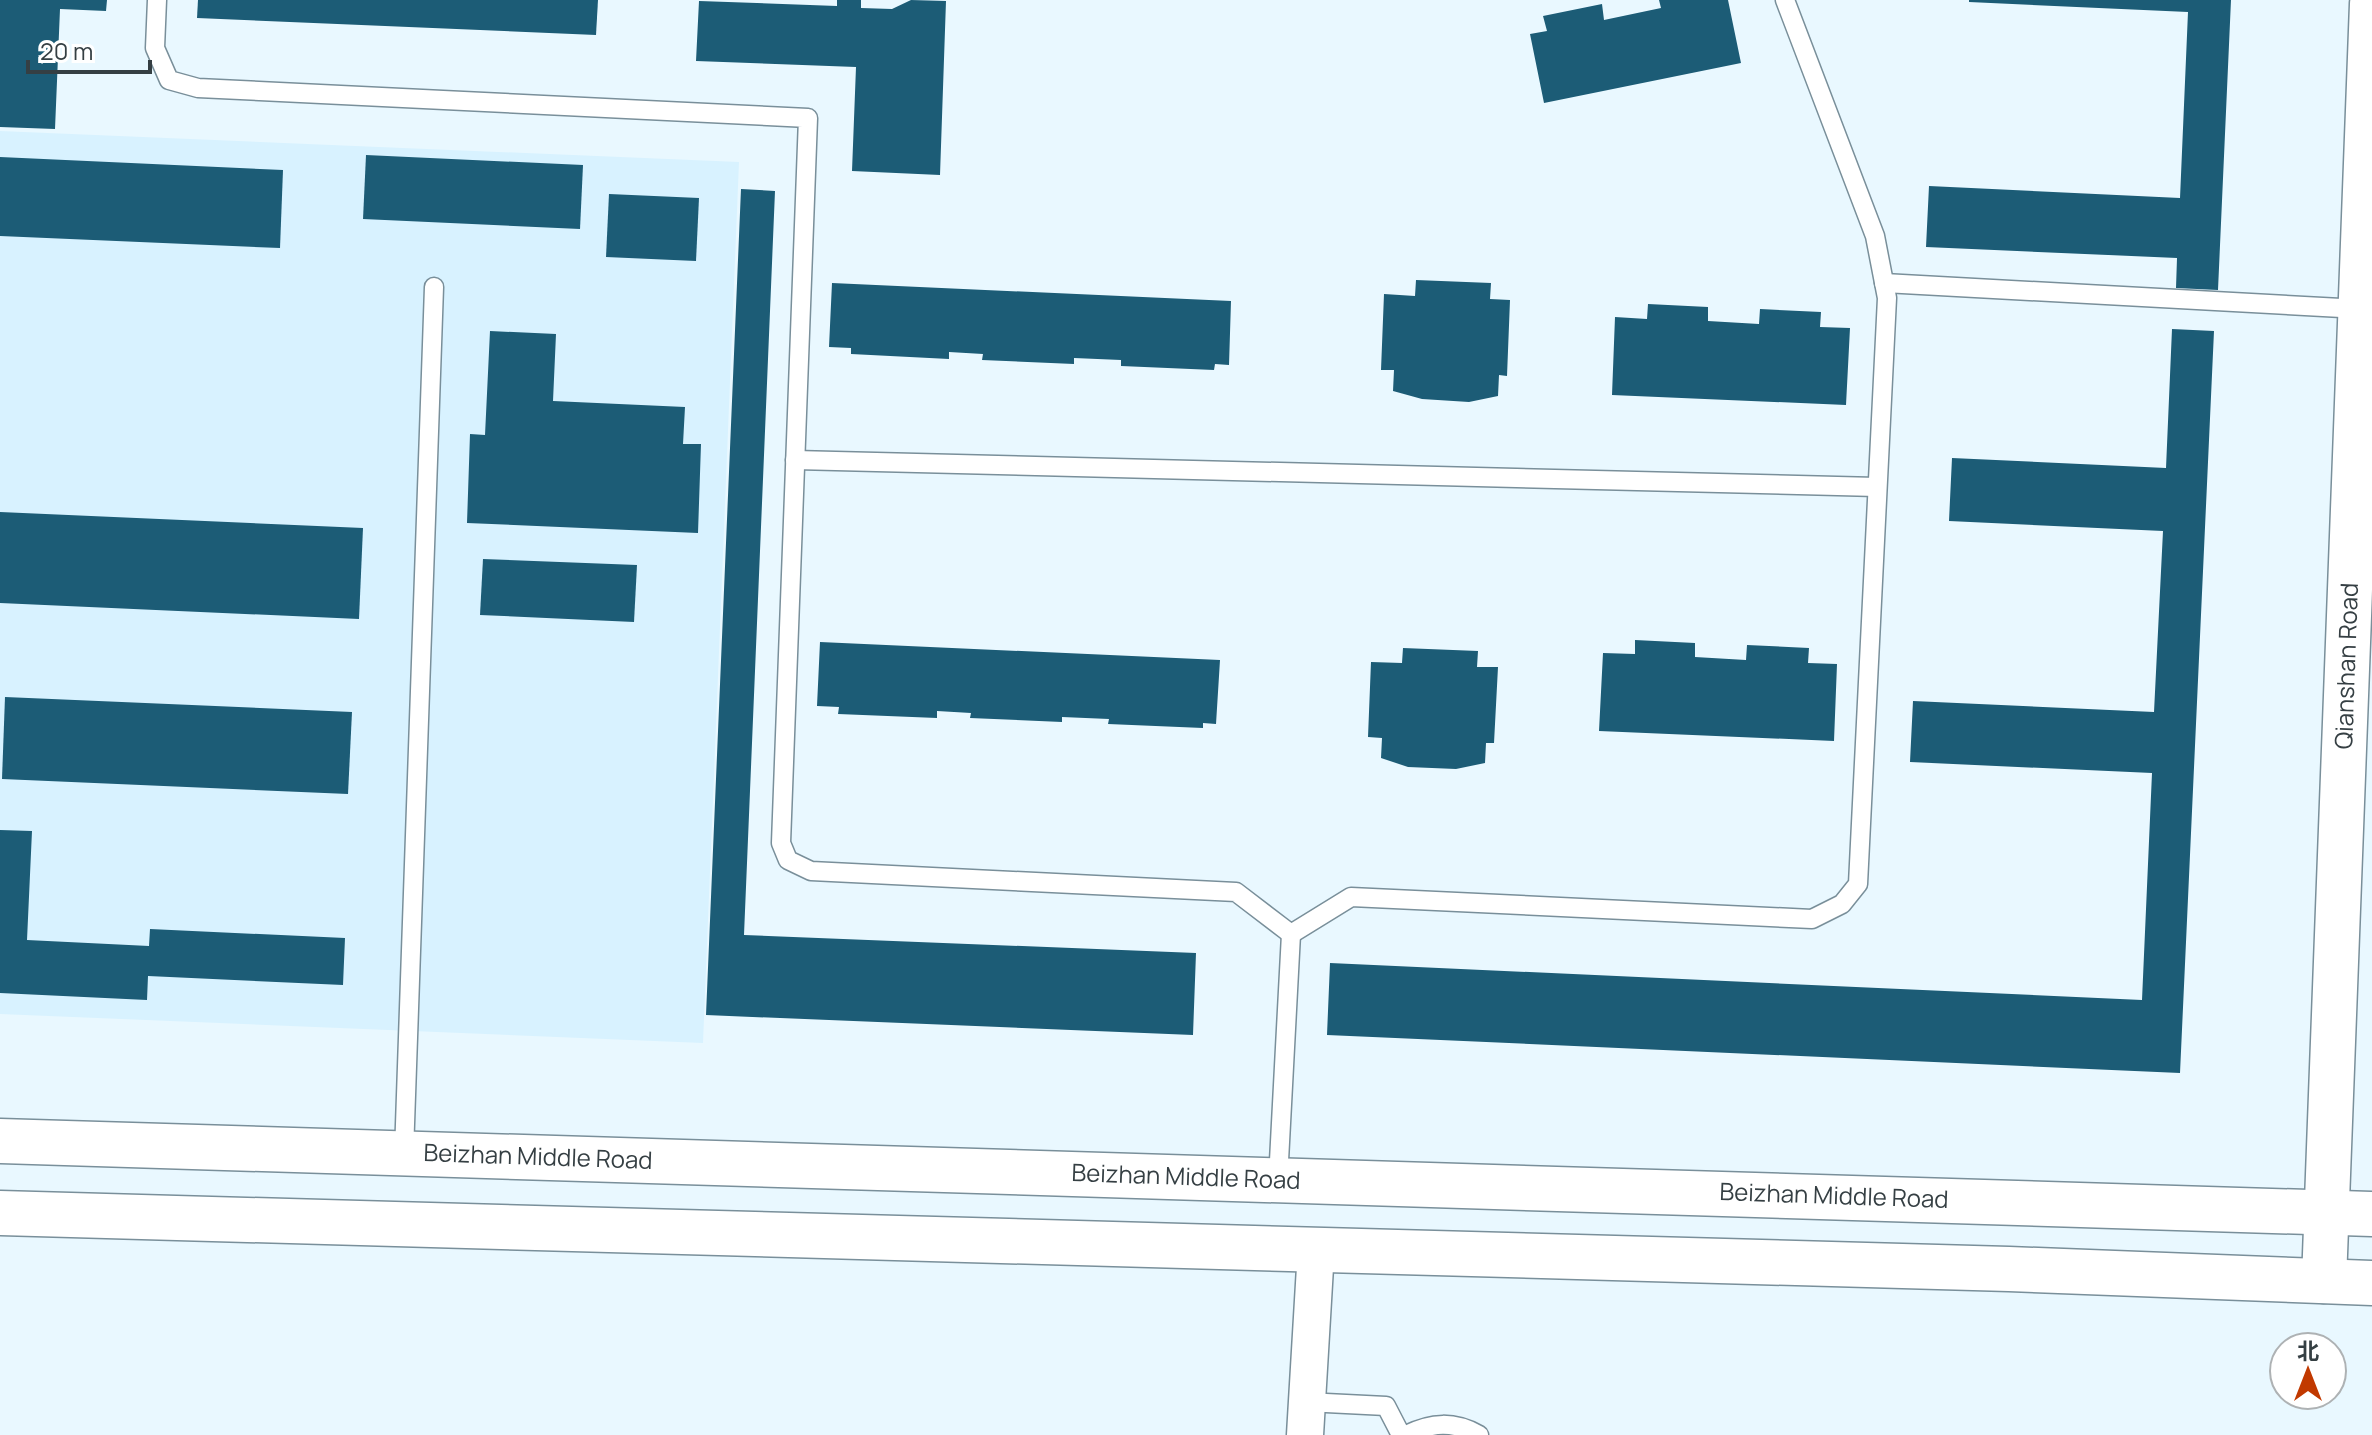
<svg xmlns="http://www.w3.org/2000/svg" width="2372" height="1435" font-family="Manrope,'Noto Sans SC',sans-serif">
	<rect width="100%" height="100%" fill="#e9f8ff"/>
	<path fill="#d8f2ff" d="M 0,131 L 739,162 L 703,1043 L 0,1014 Z"/>
	<g fill="#1c5c76">
		<path d="M 0,0 L 107,0 L 106,11 L 60,9 L 55,129 L 0,127 Z"/>
		<path d="M 198,0 L 598,0 L 596,35 L 197,18 Z"/>
		<path d="M 837,0 L 861,0 L 861,8 L 892,9 L 911,0 L 946,1 L 940,175 L 852,171 L 856,67 L 696,61 L 699,1 L 837,6 Z"/>
		<path d="M 1659,0 L 1728,0 L 1741,63 L 1544,103 L 1530,34 L 1547,31 L 1543,16 L 1602,4 L 1604,20 L 1661,8 Z"/>
		<path d="M 1969,0 L 2231,0 L 2218,290 L 2176,288 L 2177,258 L 1926,247 L 1929,186 L 2180,198 L 2188,12 L 1969,2 Z"/>
		<path d="M 366,155 L 583,165 L 580,229 L 363,219 Z"/>
		<path d="M 0,157 L 283,170 L 280,248 L 0,236 Z"/>
		<path d="M 741,189 L 775,191 L 744,935 L 1196,953 L 1193,1035 L 706,1015 Z"/>
		<path d="M 609,194 L 699,198 L 696,261 L 606,257 Z"/>
		<path d="M 1416,280 L 1491,283 L 1490,299 L 1510,300 L 1507,376 L 1499,375 L 1498,396 L 1469,402 L 1422,399 L 1393,391 L 1394,370 L 1381,370 L 1384,294 L 1415,296 Z"/>
		<path d="M 832,283 L 1231,301 L 1229,365 L 1215,364 L 1214,370 L 1121,366 L 1121,360 L 1074,358 L 1074,364 L 982,360 L 983,354 L 949,352 L 949,359 L 851,354 L 851,348 L 829,347 Z"/>
		<path d="M 1648,304 L 1708,307 L 1708,321 L 1759,324 L 1760,309 L 1821,312 L 1820,327 L 1850,328 L 1846,405 L 1612,395 L 1615,317 L 1647,319 Z"/>
		<path d="M 2172,329 L 2214,331 L 2180,1073 L 1327,1035 L 1330,963 L 2142,1000 L 2152,773 L 1910,762 L 1913,701 L 2154,712 L 2163,531 L 1949,521 L 1952,458 L 2166,468 Z"/>
		<path d="M 490,331 L 556,334 L 553,401 L 685,407 L 683,444 L 701,444 L 698,533 L 467,523 L 470,434 L 485,435 Z"/>
		<path d="M 0,512 L 363,528 L 359,619 L 0,603 Z"/>
		<path d="M 483,559 L 637,565 L 634,622 L 480,615 Z"/>
		<path d="M 1635,640 L 1695,643 L 1695,657 L 1746,660 L 1747,645 L 1809,648 L 1808,663 L 1837,664 L 1834,741 L 1599,731 L 1603,653 L 1635,654 Z"/>
		<path d="M 820,642 L 1220,660 L 1216,724 L 1203,723 L 1203,728 L 1108,724 L 1109,719 L 1062,717 L 1062,722 L 970,718 L 971,713 L 937,711 L 937,718 L 838,714 L 839,707 L 817,706 Z"/>
		<path d="M 1403,648 L 1478,651 L 1477,667 L 1498,667 L 1494,743 L 1486,743 L 1485,763 L 1456,769 L 1408,767 L 1381,758 L 1382,738 L 1368,737 L 1371,662 L 1402,663 Z"/>
		<path d="M 5,697 L 352,712 L 348,794 L 2,779 Z"/>
		<path d="M 0,830 L 32,831 L 27,940 L 149,946 L 150,929 L 345,938 L 343,985 L 148,976 L 147,1000 L 0,993 Z"/>
	</g>
	<g fill="none" stroke-linecap="round" stroke-linejoin="round">
		<defs>
			<g id="service">
				<path d="M 157,0 L 155,48 L 169,80 L 198,88 L 808,118 L 781,843 L 788,860 L 811,871 L 1236,892 L 1291,934 L 1351,897 L 1812,919 L 1842,904 L 1858,884 L 1887,298 L 1875,236 L 1785,0"/>
				<path d="M 1884,283 L 2360,309"/>
				<path d="M 795,460 L 1877,487"/>
				<path d="M 404,1153 L 434,287"/>
				<path d="M 1278,1180 L 1291,934"/>
				<path d="M 1306,1402 L 1386,1406 L 1401,1435"/>
				<path d="M 1406,1435 C 1432,1422 1454,1421 1479,1435"/>
			</g>
			<path id="minor" d="M 1305,1435 L 1316,1250"/>
			<path id="secondary" d="M 2324,1281 L 2372,4"/>
			<g id="primary">
				<path d="M 0,1141 L 2372,1214"/>
				<path d="M 0,1213 L 2009,1269 L 2372,1283"/>
			</g>
		</defs>
		<use href="#service" stroke="#798f9a" stroke-width="21"/>
		<use href="#minor" stroke="#798f9a" stroke-width="39"/>
		<use href="#secondary" stroke="#798f9a" stroke-width="47"/>
		<use href="#primary" stroke="#798f9a" stroke-width="47"/>
		<use href="#service" stroke="#fff" stroke-width="18"/>
		<use href="#minor" stroke="#fff" stroke-width="36"/>
		<use href="#secondary" stroke="#fff" stroke-width="44"/>
		<use href="#primary" stroke="#fff" stroke-width="44"/>
	</g>
	<g text-anchor="middle" stroke-width="8" stroke-linejoin="round" paint-order="stroke">
		<g font-size="24" fill="#353f43" stroke="#fff">
			<text transform="translate(2347 666) rotate(-88)" y="8">Qianshan Road</text>
			<text transform="translate(538 1157) rotate(2)" y="8">Beizhan Middle Road</text>
			<text transform="translate(1186 1177) rotate(2)" y="8">Beizhan Middle Road</text>
			<text transform="translate(1834 1196) rotate(2)" y="8">Beizhan Middle Road</text>
		</g>
	</g>
	<g transform="translate(2308 1371)"><circle r="38" fill="#ffffff" stroke="#aeb2b4" stroke-width="2"/>
	<path d="M0-6L14 30L0 20L-14 30Z" fill="#c13900"/>
	<text y="-12" font-size="22" font-weight="bold" text-anchor="middle" fill="#353f43">北</text>
	</g>
	<path d="M28 60v12h122v-12" fill="none" stroke="#353f43" stroke-width="4"/>
	<text x="40" y="60" font-size="24" fill="#353f43" stroke="#ffffff" stroke-width="6" paint-order="stroke">20 m</text>
</svg>
